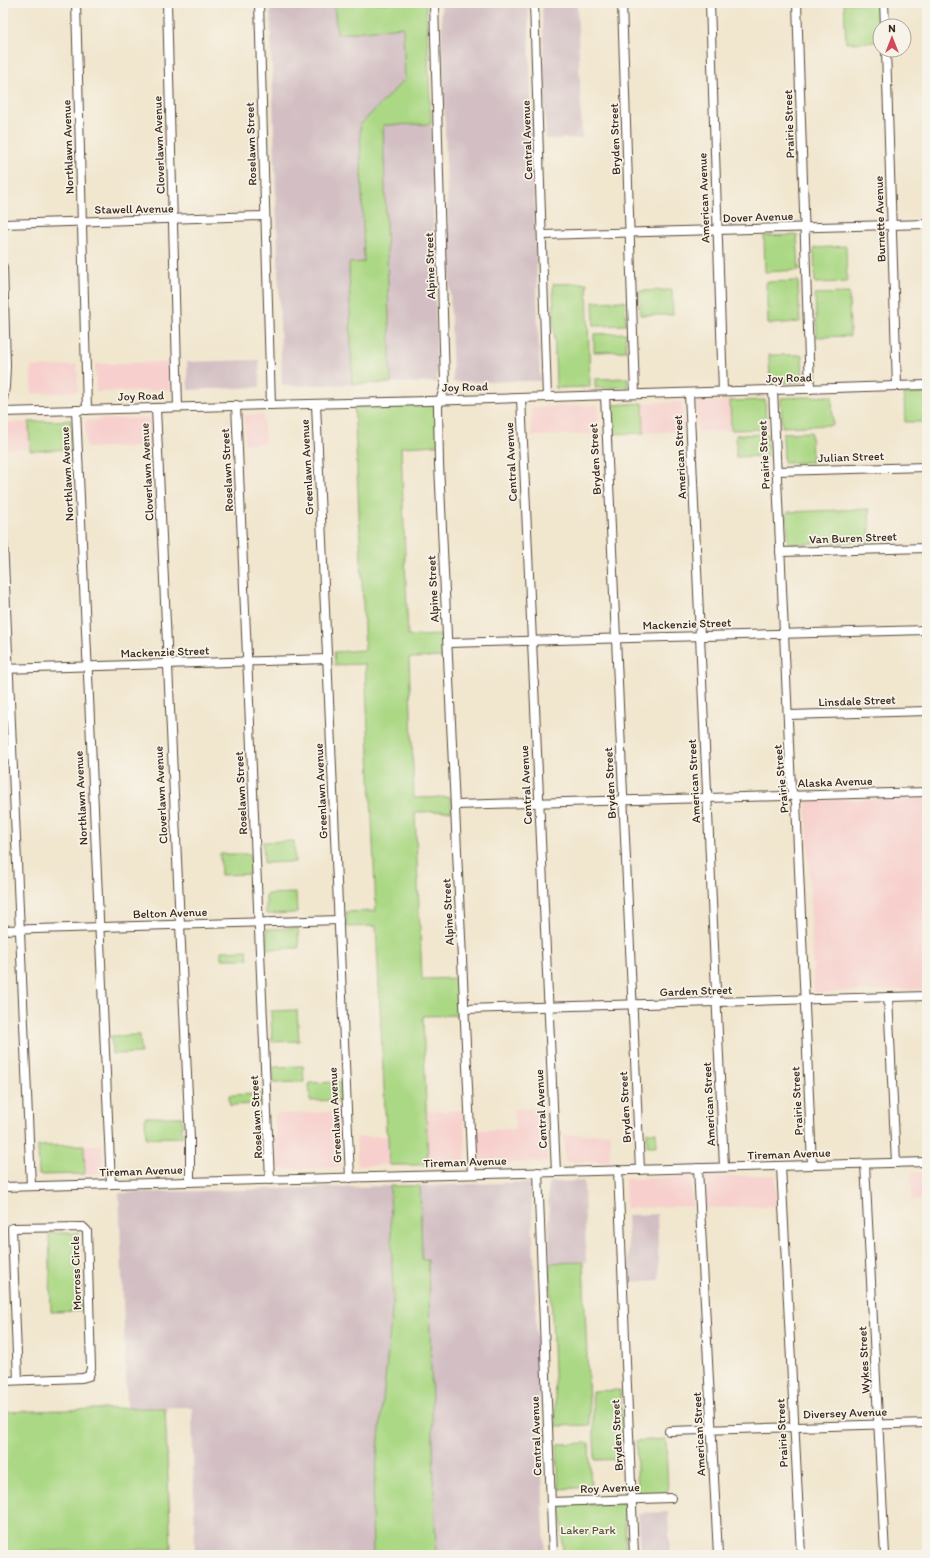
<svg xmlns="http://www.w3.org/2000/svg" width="930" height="1558" font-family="Itim,sans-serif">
	<rect width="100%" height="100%" fill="#f7f3e8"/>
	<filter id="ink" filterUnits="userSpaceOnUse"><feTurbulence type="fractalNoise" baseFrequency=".025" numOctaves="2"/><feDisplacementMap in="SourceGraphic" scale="8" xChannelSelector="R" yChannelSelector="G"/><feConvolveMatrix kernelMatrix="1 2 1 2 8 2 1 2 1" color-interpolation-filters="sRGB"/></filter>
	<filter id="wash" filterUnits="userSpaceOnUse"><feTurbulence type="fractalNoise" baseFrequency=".012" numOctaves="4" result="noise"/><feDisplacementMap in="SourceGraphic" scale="16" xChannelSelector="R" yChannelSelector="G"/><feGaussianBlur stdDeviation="0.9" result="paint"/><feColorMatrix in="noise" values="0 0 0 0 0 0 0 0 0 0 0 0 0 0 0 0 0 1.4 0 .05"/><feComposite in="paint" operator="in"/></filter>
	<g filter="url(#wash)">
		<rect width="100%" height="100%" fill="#f1e6ce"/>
		<g fill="#f7d0cd">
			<path d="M 169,362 L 170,390 L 96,392 L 95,364 Z"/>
			<path d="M 77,365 L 78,392 L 32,394 L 31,367 Z"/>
			<path d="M 730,401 L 731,430 L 697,432 L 696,402 Z"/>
			<path d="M 682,402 L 684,431 L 644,433 L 643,403 Z"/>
			<path d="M 598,405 L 599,434 L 532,436 L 531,407 Z"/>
			<path d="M 263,414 L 265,443 L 245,444 L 244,415 Z"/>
			<path d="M 150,418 L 151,446 L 86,448 L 85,420 Z"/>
			<path d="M 29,422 L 31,449 L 7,450 L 6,423 Z"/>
			<path d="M 927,798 L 927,989 L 814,993 L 806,801 Z"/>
			<path d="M 545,1108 L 547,1162 L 479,1164 L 478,1130 L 515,1129 L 514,1109 Z"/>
			<path d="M 463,1110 L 466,1164 L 428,1165 L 427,1111 Z"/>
			<path d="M 339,1112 L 341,1167 L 277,1169 L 275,1114 Z"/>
			<path d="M 610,1133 L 610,1161 L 565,1162 L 564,1135 Z"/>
			<path d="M 388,1136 L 389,1165 L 357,1166 L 356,1137 Z"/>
			<path d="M 84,1145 L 102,1145 L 103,1173 L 85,1174 Z"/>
			<path d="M 927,1172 L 927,1200 L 912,1200 L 911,1173 Z"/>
			<path d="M 775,1175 L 776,1206 L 706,1208 L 705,1177 Z"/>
			<path d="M 691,1177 L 692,1206 L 626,1208 L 625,1179 Z"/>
		</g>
		<g fill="#d2bec3">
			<path d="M 270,3 L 334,3 L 337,34 L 403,27 L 405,79 L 360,125 L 364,262 L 349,263 L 352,384 L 282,386 Z"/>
			<path d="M 441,3 L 528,3 L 540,381 L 453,382 Z"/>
			<path d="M 542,3 L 577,3 L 582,138 L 546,139 Z"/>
			<path d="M 431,124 L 437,382 L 391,383 L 383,125 Z"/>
			<path d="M 259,360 L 260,387 L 188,390 L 187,362 Z"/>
			<path d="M 584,1181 L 586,1262 L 550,1263 L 548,1182 Z"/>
			<path d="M 531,1182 L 545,1555 L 435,1555 L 428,1260 L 422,1260 L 420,1186 Z"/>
			<path d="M 390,1186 L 393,1300 L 372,1508 L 373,1555 L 195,1555 L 192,1407 L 127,1408 L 119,1193 Z"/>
			<path d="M 657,1214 L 659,1280 L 629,1282 L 627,1215 Z"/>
			<path d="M 668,1512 L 670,1555 L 640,1555 L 638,1513 Z"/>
		</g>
		<g fill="#abd884" stroke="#738151">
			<path d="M 334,3 L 426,3 L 431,124 L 383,125 L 391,383 L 352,384 L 349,263 L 364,262 L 360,125 L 405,79 L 403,27 L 337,34 Z"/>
			<path d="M 844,3 L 877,3 L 878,42 L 846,43 Z"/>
			<path d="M 797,235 L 799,270 L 765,272 L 764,236 Z"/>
			<path d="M 846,246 L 847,282 L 815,283 L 814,248 Z"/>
			<path d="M 798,281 L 800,322 L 768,324 L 766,282 Z"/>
			<path d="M 587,283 L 590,387 L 556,388 L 553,284 Z"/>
			<path d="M 672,290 L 673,315 L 640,315 L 639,291 Z"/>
			<path d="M 849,293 L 850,336 L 817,337 L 815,294 Z"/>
			<path d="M 625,301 L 626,325 L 594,326 L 593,302 Z"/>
			<path d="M 626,333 L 626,351 L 594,352 L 594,334 Z"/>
			<path d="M 769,355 L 802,355 L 803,382 L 770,383 Z"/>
			<path d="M 628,378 L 628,387 L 595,388 L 595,379 Z"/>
			<path d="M 927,393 L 927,422 L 905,422 L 904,394 Z"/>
			<path d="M 832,396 L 833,425 L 782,427 L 781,398 Z"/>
			<path d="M 437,400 L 439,445 L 401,447 L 408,636 L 444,635 L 445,657 L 409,658 L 414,798 L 451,797 L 452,811 L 415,812 L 422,979 L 460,978 L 461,1015 L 423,1016 L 428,1165 L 389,1165 L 388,1136 L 386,1130 L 376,926 L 347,927 L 346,912 L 376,911 L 365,664 L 335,665 L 334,652 L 365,650 L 354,402 Z"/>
			<path d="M 765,400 L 766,429 L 731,430 L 730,401 Z"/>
			<path d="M 643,403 L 644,433 L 613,434 L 612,405 Z"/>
			<path d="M 71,420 L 71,449 L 30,451 L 29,422 Z"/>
			<path d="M 811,432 L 812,462 L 784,463 L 783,433 Z"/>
			<path d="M 767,434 L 768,456 L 736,457 L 736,435 Z"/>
			<path d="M 869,509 L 870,541 L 788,544 L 787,512 Z"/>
			<path d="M 294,841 L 295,862 L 264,863 L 263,842 Z"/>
			<path d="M 220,854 L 250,854 L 251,874 L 221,875 Z"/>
			<path d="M 296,893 L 297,913 L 266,914 L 266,894 Z"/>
			<path d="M 298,928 L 299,948 L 268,949 L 267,929 Z"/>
			<path d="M 247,950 L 248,959 L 221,959 L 221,951 Z"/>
			<path d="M 297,1010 L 299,1041 L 272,1042 L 271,1011 Z"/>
			<path d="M 140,1035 L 141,1053 L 112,1054 L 111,1036 Z"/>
			<path d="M 303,1066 L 304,1082 L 274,1083 L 273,1067 Z"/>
			<path d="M 340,1082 L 340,1100 L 310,1101 L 309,1083 Z"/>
			<path d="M 260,1094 L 261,1104 L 230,1105 L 229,1095 Z"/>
			<path d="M 145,1117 L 182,1117 L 182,1137 L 146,1138 Z"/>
			<path d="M 647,1132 L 656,1132 L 657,1146 L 647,1146 Z"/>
			<path d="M 84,1145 L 85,1174 L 39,1175 L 38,1146 Z"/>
			<path d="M 390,1186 L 420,1186 L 422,1260 L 428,1260 L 436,1555 L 373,1555 L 372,1508 L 393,1300 Z"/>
			<path d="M 49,1233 L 78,1233 L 81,1311 L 51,1312 Z"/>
			<path d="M 583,1262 L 590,1425 L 556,1426 L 550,1263 Z"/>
			<path d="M 620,1390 L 623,1459 L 595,1460 L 592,1391 Z"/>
			<path d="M 127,1408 L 165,1408 L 171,1549 L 3,1552 L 3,1412 Z"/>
			<path d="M 666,1439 L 668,1495 L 638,1496 L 636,1441 Z"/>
			<path d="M 589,1443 L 591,1487 L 559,1489 L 557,1444 Z"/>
			<path d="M 624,1503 L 626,1555 L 563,1555 L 561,1505 Z"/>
		</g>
	</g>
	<g filter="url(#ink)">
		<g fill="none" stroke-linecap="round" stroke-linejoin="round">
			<defs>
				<g id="minor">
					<path d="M 76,3 L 87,410"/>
					<path d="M 167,3 L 178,407"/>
					<path d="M 259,3 L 271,405"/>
					<path d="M 434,3 L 445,382 L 443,392 L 438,406 L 439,464 L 472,1174"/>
					<path d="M 534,3 L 547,397"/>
					<path d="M 622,3 L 635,394"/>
					<path d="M 710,3 L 723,391"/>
					<path d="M 797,3 L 810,389"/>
					<path d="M 884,3 L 885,26"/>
					<path d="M 886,50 L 897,386"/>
					<path d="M 3,224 L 265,216"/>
					<path d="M 542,235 L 927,224"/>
					<path d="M 3,267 L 6,365 L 5,387 L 3,399"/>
					<path d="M 773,390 L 791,788 L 796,802 L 812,1165"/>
					<path d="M 689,393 L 724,1167"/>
					<path d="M 605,395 L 640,1170"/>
					<path d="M 521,398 L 556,1172"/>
					<path d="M 316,404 L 350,1178"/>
					<path d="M 236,405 L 270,1180"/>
					<path d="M 156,408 L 190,1139 L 190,1182"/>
					<path d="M 76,410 L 111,1184"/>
					<path d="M 3,412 L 427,401 L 927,385"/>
					<path d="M 776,471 L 927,467"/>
					<path d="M 3,539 L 31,1186"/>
					<path d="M 780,552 L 927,548"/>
					<path d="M 448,643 L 927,630"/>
					<path d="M 3,669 L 327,659"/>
					<path d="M 788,715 L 927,711"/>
					<path d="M 455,805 L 927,792"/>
					<path d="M 3,930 L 339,920"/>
					<path d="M 888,997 L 896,1163"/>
					<path d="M 465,1009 L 927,996"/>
					<path d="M 865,1164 L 885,1555"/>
					<path d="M 781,1166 L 801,1555"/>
					<path d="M 698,1168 L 718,1555"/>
					<path d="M 618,1170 L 634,1555"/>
					<path d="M 538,1172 L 553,1555"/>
					<path d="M 3,1187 L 927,1162"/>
					<path d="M 3,1381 L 82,1378 L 89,1376 L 91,1368 L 87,1231 L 83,1227 L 12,1228 L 18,1380"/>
					<path d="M 669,1431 L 927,1423"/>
					<path d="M 551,1502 L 671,1498"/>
				</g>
			</defs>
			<use href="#minor" stroke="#564638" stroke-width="10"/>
			<use href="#minor" stroke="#fff" stroke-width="8"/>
		</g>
	</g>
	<g text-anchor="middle" stroke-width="3.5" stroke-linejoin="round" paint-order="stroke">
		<g font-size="12" fill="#3b2a1e" stroke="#f7f3e8">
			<text transform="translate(789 124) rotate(-92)" y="4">Prairie Street</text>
			<text transform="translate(615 139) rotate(-92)" y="4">Bryden Street</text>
			<text transform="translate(527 140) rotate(-92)" y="4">Central Avenue</text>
			<text transform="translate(251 144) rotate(-92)" y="4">Roselawn Street</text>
			<text transform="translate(159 145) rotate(-92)" y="4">Cloverlawn Avenue</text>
			<text transform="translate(68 147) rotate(-92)" y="4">Northlawn Avenue</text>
			<text transform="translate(704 198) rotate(-92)" y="4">American Avenue</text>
			<text transform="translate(134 209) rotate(-1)" y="4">Stawell Avenue</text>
			<text transform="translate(758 217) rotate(-2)" y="4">Dover Avenue</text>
			<text transform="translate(880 219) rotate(-92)" y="4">Burnette Avenue</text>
			<text transform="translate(430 266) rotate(-92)" y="4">Alpine Street</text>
			<text transform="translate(789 378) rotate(-2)" y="4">Joy Road</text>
			<text transform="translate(465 387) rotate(-2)" y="4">Joy Road</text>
			<text transform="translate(141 396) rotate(-2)" y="4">Joy Road</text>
			<text transform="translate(764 455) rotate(-93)" y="4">Prairie Street</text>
			<text transform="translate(680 457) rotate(-93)" y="4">American Street</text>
			<text transform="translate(851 457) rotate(-2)" y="4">Julian Street</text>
			<text transform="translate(595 459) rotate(-93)" y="4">Bryden Street</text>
			<text transform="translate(511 462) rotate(-93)" y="4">Central Avenue</text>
			<text transform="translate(307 467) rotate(-93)" y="4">Greenlawn Avenue</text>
			<text transform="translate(227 470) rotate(-93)" y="4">Roselawn Street</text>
			<text transform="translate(147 472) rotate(-93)" y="4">Cloverlawn Avenue</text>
			<text transform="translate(67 474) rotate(-93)" y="4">Northlawn Avenue</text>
			<text transform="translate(853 538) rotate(-2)" y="4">Van Buren Street</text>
			<text transform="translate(433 589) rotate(-93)" y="4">Alpine Street</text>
			<text transform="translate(687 624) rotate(-2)" y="4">Mackenzie Street</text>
			<text transform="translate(165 652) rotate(-2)" y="4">Mackenzie Street</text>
			<text transform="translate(857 701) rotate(-2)" y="4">Linsdale Street</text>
			<text transform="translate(781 779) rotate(-96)" y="4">Prairie Street</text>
			<text transform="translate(694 781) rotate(-93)" y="4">American Street</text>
			<text transform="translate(835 782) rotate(-2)" y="4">Alaska Avenue</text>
			<text transform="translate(610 783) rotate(-93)" y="4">Bryden Street</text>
			<text transform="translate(526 785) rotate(-93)" y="4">Central Avenue</text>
			<text transform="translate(321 791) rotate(-93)" y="4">Greenlawn Avenue</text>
			<text transform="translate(241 793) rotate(-93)" y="4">Roselawn Street</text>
			<text transform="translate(161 795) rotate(-93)" y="4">Cloverlawn Avenue</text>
			<text transform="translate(81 798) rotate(-93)" y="4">Northlawn Avenue</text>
			<text transform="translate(448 912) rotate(-93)" y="4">Alpine Street</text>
			<text transform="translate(170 913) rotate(-2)" y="4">Belton Avenue</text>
			<text transform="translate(696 991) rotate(-2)" y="4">Garden Street</text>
			<text transform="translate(797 1101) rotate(-93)" y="4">Prairie Street</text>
			<text transform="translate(709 1104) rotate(-93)" y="4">American Street</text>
			<text transform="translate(625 1107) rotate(-93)" y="4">Bryden Street</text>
			<text transform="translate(541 1109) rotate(-93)" y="4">Central Avenue</text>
			<text transform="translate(335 1115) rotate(-93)" y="4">Greenlawn Avenue</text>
			<text transform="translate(256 1117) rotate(-93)" y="4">Roselawn Street</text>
			<text transform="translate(789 1154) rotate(-2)" y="4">Tireman Avenue</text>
			<text transform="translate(465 1162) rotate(-2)" y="4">Tireman Avenue</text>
			<text transform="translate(141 1171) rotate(-2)" y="4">Tireman Avenue</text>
			<text transform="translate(76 1273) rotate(-92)" y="4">Morross Circle</text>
			<text transform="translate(864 1360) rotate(-93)" y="4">Wykes Street</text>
			<text transform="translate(845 1413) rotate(-2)" y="4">Diversey Avenue</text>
			<text transform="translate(782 1433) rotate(-93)" y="4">Prairie Street</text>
			<text transform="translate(699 1434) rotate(-93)" y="4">American Street</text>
			<text transform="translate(617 1435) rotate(-93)" y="4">Bryden Street</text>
			<text transform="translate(536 1436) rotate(-92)" y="4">Central Avenue</text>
			<text transform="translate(610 1488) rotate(-2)" y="4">Roy Avenue</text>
		</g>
		<g font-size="12" fill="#575638" stroke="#f7f3e8">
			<text x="588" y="1534">Laker Park</text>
		</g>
	</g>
	<rect width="930" height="1558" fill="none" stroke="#f7f3e8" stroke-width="16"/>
	<g transform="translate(892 38)"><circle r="19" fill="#f7f3e8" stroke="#aca397"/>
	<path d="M0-3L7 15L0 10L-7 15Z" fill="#d1495b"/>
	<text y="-6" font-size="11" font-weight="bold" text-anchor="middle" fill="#3b2a1e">N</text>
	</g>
</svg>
